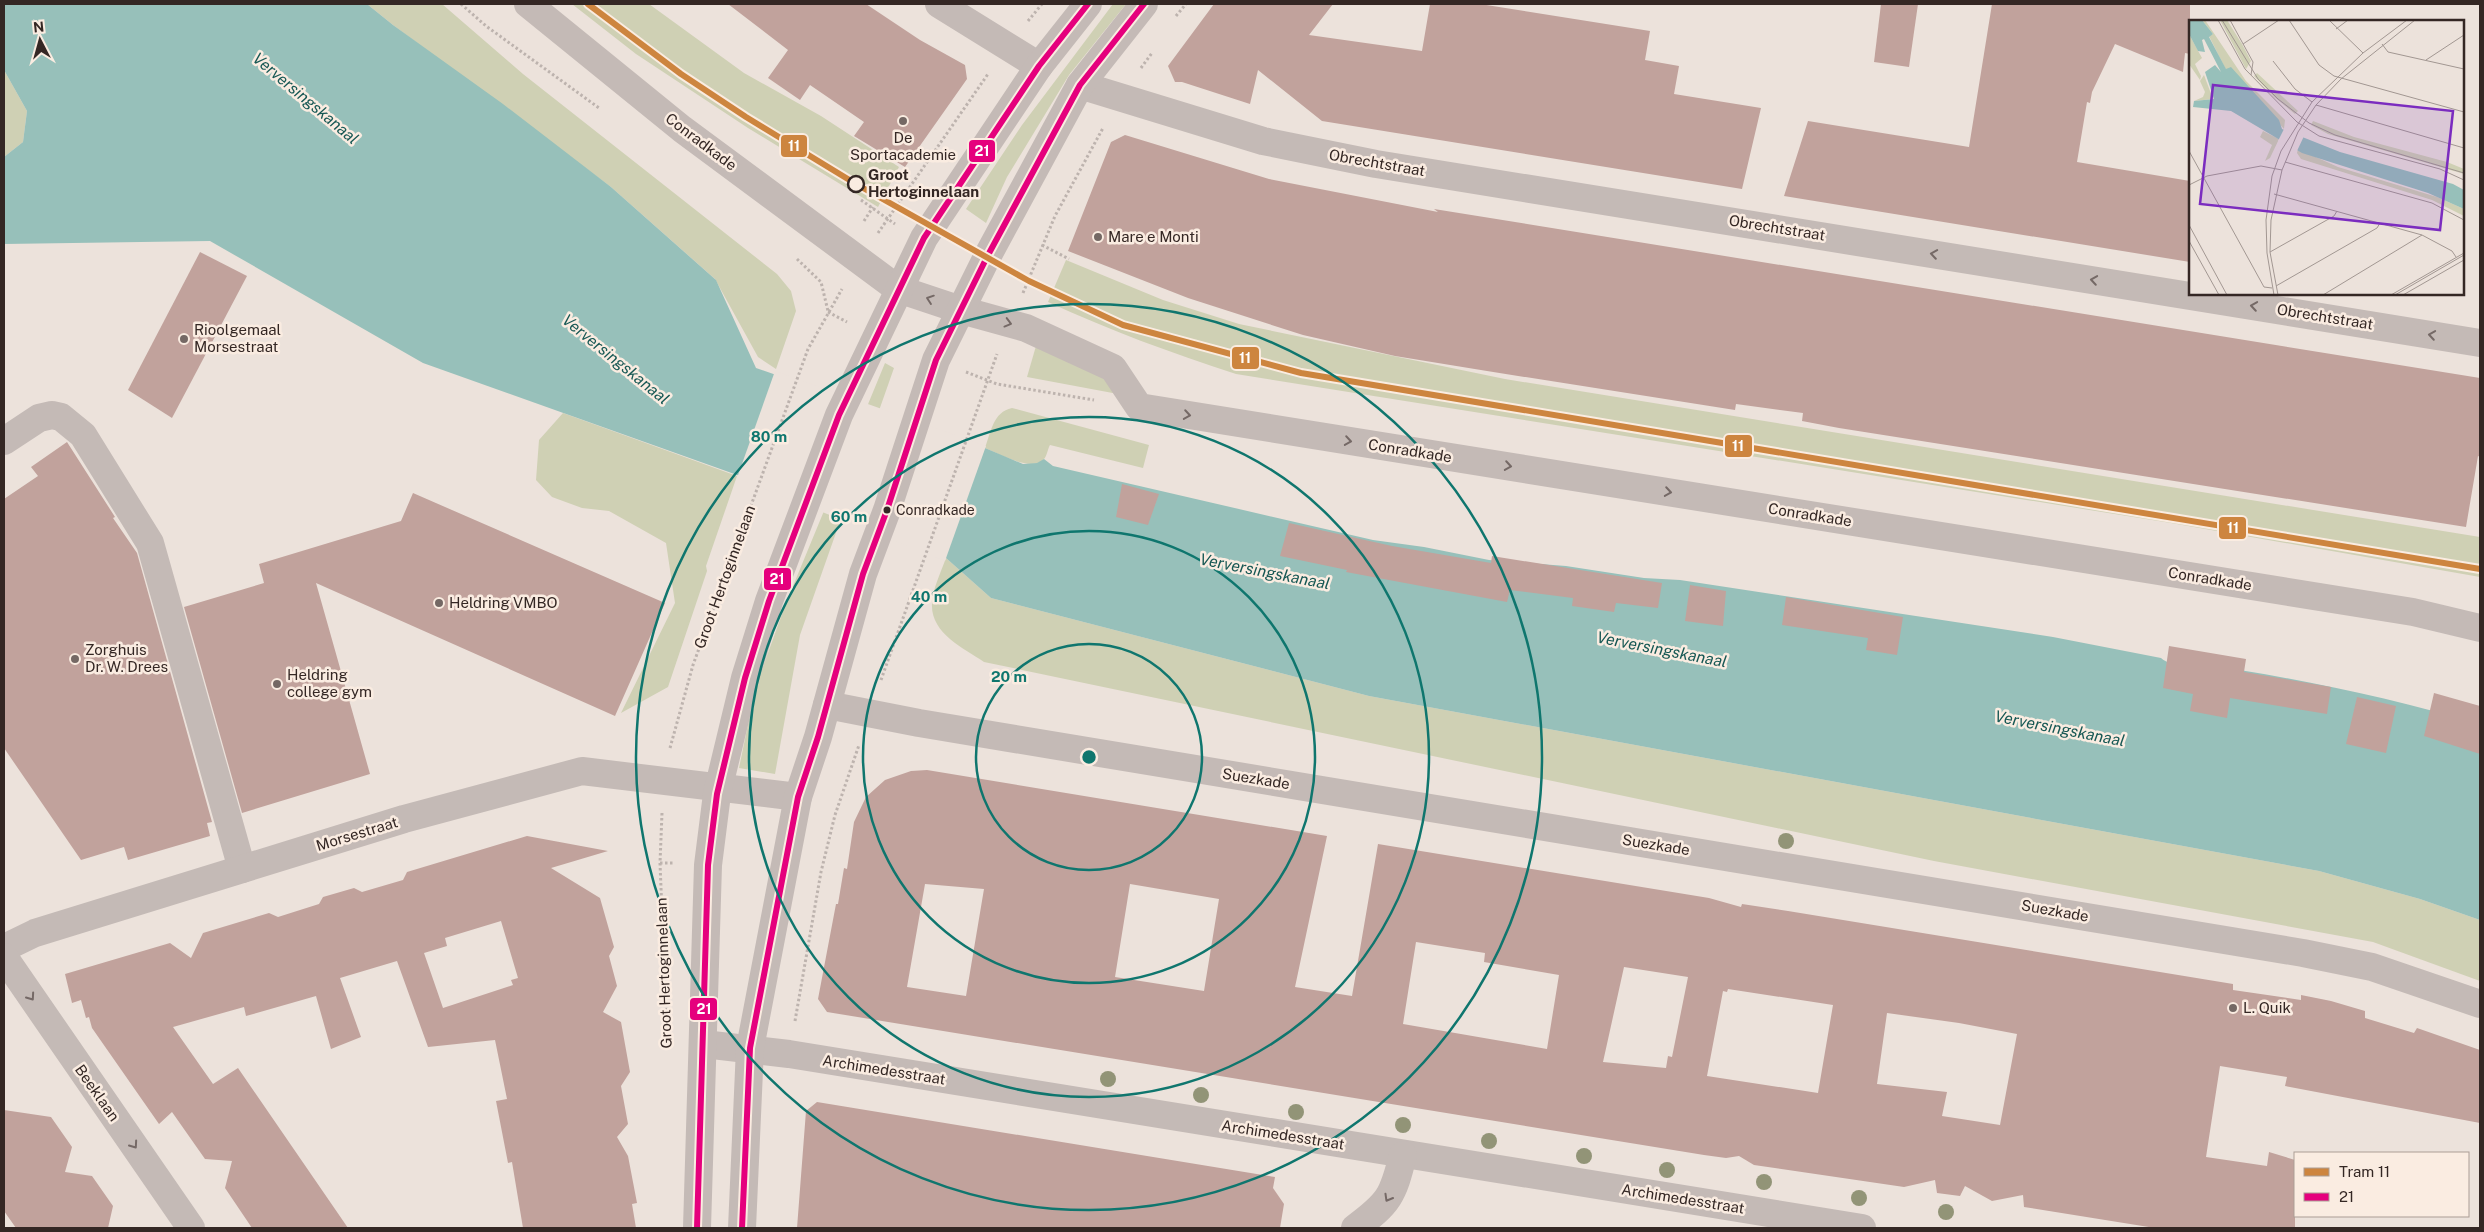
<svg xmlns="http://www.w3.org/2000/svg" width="2484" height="1232" font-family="'Public Sans',sans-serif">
	<rect width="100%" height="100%" fill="#ece2db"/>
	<g fill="#cfd0b4">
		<path d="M 367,4 L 442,4 L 523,74 L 777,274 L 791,291 L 796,311 L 776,369 L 758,357 L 715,279 L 611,187 L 393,25 Z"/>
		<path d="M 572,4 L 649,4 L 744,73 L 821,116 L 899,167 L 878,207 L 748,128 L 636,54 Z"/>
		<path d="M 1113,4 L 1126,4 L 1069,75 L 1007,177 L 986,223 L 966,209 L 1022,125 Z"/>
		<path d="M 4,70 L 27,111 L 23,142 L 4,157 Z"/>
		<path d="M 1066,260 L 1163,300 L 1239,324 L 1505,379 L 2480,537 L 2480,577 L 2171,523 L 1236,374 C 1171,353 1109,330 1048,302 Z"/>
		<path d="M 1036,346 L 1100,374 L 1118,394 L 1027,377 Z"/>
		<path d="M 885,363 L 894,368 L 800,635 L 775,774 L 739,768 L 756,686 L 786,603 Z"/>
		<path d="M 1012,408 L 1149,445 L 1143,468 L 1050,445 C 1048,448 1047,456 1044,459 C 1032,473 998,453 985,448 C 991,432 993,412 1012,408 Z"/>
		<path d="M 563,413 L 737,476 L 706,566 L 707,571 L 668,687 L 621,713 L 675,603 L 666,543 L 609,511 L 582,508 L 552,497 L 536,480 L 539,440 Z"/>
		<path d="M 946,558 L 991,598 L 1369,696 L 2319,871 L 2420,899 L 2480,920 L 2480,981 L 2373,942 L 1934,861 L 984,662 C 963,648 930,633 932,603 C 933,588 941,572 946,558 Z"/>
	</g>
	<path fill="#97c0ba" d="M 4,4 L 367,4 L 393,25 L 503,104 L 611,187 L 716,280 L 756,368 L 985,448 L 1023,464 L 1037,463 L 1044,459 L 1053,466 L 1373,540 L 1424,547 L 1489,560 L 1566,566 L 1644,578 L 1680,580 L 2053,637 L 2161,658 C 2171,667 2185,664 2197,663 C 2293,678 2388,696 2480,725 L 2480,920 L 2420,899 L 2319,871 L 1369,696 L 991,598 L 946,558 L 740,476 L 423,363 L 210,241 L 4,244 L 4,157 L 23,142 L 27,111 L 4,70 Z"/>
	<path fill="#ece2db" d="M 775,371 L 986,446 L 945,561 L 737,478 Z"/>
	<g fill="#c1a29c" fill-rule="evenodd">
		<path d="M 728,4 L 866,4 L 920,40 L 965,65 L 967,79 L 905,167 L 854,136 L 864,122 L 810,85 L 800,100 L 768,78 L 788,50 Z"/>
		<path d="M 1214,4 L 1333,4 L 1309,35 L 1422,51 L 1430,4 L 1480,4 L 1650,31 L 1645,60 L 1679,66 L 1674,94 L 1761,108 L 1742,189 L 1322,121 L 1258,70 L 1250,104 L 1182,82 L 1175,82 L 1168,66 Z"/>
		<path d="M 1881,4 L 1918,4 L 1909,67 L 1874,62 Z"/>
		<path d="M 1992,4 L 2190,4 L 2190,54 L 2185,53 L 2183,72 L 2115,44 L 2092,92 L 2090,103 L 2087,102 L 2077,162 L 2190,181 L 2190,262 L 1784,196 L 1808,121 L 1969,147 Z"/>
		<path d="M 1125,135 L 1269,179 L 1438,212 L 1434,209 L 2480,378 L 2480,457 L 2478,456 L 2466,527 L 1839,428 L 1802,421 L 1803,413 L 1736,404 L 1735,410 L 1487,371 L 1395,356 L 1303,335 L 1188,298 L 1068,251 L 1111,142 Z"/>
		<path d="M 200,252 L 247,276 L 172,418 L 128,390 Z"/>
		<path d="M 67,442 L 115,517 L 113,518 L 137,553 L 212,822 L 207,823 L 210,836 L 128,860 L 124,847 L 81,860 L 4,748 L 4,499 L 38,476 L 31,467 Z"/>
		<path d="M 1122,484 L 1159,494 L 1148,525 L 1116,517 Z"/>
		<path d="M 413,493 L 665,603 L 615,716 L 316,583 L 370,774 L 242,813 L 184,607 L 264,583 L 259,564 L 401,521 Z"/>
		<path d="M 1289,523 L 1392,546 L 1491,563 L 1492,556 L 1662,583 L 1658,608 L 1616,603 L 1614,612 L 1572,606 L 1573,598 L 1510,590 L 1507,602 L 1346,572 L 1347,570 L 1280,556 Z"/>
		<path d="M 1690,585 L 1726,591 L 1723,626 L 1685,621 Z"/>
		<path d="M 1786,597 L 1903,617 L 1897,655 L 1866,650 L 1868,638 L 1782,625 Z"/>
		<path d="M 2169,646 L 2246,659 L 2244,672 L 2331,687 L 2327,714 L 2230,698 L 2227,718 L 2190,711 L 2193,694 L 2163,688 Z"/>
		<path d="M 2434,693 L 2480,706 L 2480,754 L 2424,736 Z"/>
		<path d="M 2357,697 L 2396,706 L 2386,753 L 2346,744 Z"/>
		<path d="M 927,770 L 1327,836 L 1295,987 L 1352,996 L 1378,844 L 1709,898 L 1741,907 L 1742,904 L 1788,911 L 2233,984 L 2233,990 L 2301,1000 L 2301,995 L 2331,1001 L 2365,1011 L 2365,1018 L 2414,1033 L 2417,1028 L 2480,1050 L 2480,1123 L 2285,1086 L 2287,1077 L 2220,1066 L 2206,1157 L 2267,1166 L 2269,1152 L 2295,1160 L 2295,1228 L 2155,1228 L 2024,1207 L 2023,1195 L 1992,1201 L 1965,1186 L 1960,1196 L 1937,1193 L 1935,1180 L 1904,1187 L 1754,1165 L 1739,1156 L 1726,1158 L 1704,1155 L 827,1012 L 818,999 L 836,904 L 838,904 L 844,868 L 847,869 L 854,822 L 866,797 L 885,780 L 911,771 ZM 925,884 L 984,889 L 966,996 L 907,987 ZM 1130,884 L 1219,899 L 1204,991 L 1115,977 ZM 1416,942 L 1485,953 L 1484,962 L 1559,975 L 1547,1049 L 1403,1024 ZM 1624,967 L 1688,977 L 1672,1057 L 1668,1056 L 1666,1068 L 1603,1062 ZM 1728,989 L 1833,1005 L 1818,1093 L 1707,1076 L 1723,991 L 1727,992 ZM 1887,1013 L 1959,1023 L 2017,1034 L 2000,1125 L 1942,1116 L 1947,1092 L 1877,1084 Z"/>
		<path d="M 527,836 L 608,851 L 551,868 L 600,898 L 614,947 L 609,956 L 617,986 L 603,1012 L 621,1022 L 630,1072 L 621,1086 L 628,1124 L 617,1137 L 628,1156 L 637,1203 L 632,1204 L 636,1228 L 523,1228 L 512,1162 L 508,1163 L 496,1101 L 507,1099 L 495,1040 L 428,1047 L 397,961 L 340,978 L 361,1037 L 331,1049 L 316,996 L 246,1016 L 244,1007 L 173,1027 L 213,1084 L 238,1068 L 348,1228 L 252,1228 L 225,1188 L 232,1161 L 205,1159 L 172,1112 L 159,1124 L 92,1028 L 89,1017 L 86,1018 L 81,1000 L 72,1003 L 65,974 L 170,943 L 191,958 L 203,933 L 269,913 L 278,917 L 319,904 L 323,897 L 354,888 L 362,892 L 403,880 L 407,872 ZM 501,921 L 518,978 L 511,980 L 513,985 L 443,1008 L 424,953 L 447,946 L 445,938 Z"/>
		<path d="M 817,1102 L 1275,1177 L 1273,1188 L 1284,1204 L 1280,1228 L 797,1228 L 806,1111 Z"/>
		<path d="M 4,1110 L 51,1117 L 72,1147 L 65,1172 L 92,1176 L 113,1206 L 108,1228 L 16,1228 L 4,1211 Z"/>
	</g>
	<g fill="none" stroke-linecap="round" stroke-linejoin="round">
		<g stroke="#bdb3ae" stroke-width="3" stroke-dasharray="2.5 2.5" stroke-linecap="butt">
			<path d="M 461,4 L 486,26 L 599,108"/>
			<path d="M 1176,16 L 1186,4"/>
			<path d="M 1028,21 L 1042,4"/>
			<path d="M 1141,68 L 1152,53"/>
			<path d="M 861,200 L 895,224"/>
			<path d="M 864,221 L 873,207"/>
			<path d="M 878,233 L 988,74"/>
			<path d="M 1042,245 L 1069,259"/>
			<path d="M 797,259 L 821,282 L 828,311"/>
			<path d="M 1023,293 L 1055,216 L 1103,128"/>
			<path d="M 828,312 L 847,322"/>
			<path d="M 966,372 L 997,384 L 1094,400"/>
			<path d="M 881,680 L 997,354"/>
			<path d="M 670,748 L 693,665 L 808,349 L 842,289"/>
			<path d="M 662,813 L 660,863 L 667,1037"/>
			<path d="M 660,863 L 674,863"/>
			<path d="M 795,1021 L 821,872 L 835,815 L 859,745"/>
		</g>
		<g stroke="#c4bab6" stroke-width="28">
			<path d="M 528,4 L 682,129 L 898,289 L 961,310 L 1026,328 L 1113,368 L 1139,407 L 2413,612 L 2480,628"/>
			<path d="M 939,4 L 1039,66"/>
			<path d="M 1080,85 L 1263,141 L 1376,164 L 2480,343"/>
			<path d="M 4,441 L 39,418 L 52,415 L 61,417 L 83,435 L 150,543 L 242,869"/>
			<path d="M 827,705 L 919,723 L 2303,953 L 2372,967 L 2480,1004"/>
			<path d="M 4,948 L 35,933 L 404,819 L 582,771 L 798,797"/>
			<path d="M 4,957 L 191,1228"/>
			<path d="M 704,1044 L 789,1054 L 1862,1228"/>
			<path d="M 697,1228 L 708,865 L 717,794 L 745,678 L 769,601 L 839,415 L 924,238 L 1039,66 L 1088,4"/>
			<path d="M 742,1228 L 750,1048 L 798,797 L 818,737 L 863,574 L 887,510 L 936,360 L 987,257 L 1080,85 L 1144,4"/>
			<path d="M 1355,1228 C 1389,1203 1393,1196 1403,1155"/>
		</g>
		<defs>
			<g id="bus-1">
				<path d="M 697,1228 L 708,865 L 717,794 L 745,678 L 769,601 L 839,415 L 924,238 L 1039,66 L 1088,4"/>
				<path d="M 742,1228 L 750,1048 L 798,797 L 818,737 L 863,574 L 887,510 L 936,360 L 987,257 L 1080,85 L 1144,4"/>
			</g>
		</defs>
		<use href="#bus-1" stroke="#faece1" stroke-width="10"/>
		<use href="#bus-1" stroke="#e5007d" stroke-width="6"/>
		<defs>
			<path id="tram-1" d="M 588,4 L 681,74 L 746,117 L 856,184 L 1029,281 L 1123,325 L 1301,373 L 2480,569"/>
		</defs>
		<use href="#tram-1" stroke="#faece1" stroke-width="10"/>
		<use href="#tram-1" stroke="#cd853f" stroke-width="6"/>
	</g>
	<g fill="#929477">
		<circle cx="1786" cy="841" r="8"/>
		<circle cx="1108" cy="1079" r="8"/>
		<circle cx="1201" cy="1095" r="8"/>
		<circle cx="1296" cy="1112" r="8"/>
		<circle cx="1403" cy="1125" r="8"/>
		<circle cx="1489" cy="1141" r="8"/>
		<circle cx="1584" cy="1156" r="8"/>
		<circle cx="1667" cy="1170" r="8"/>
		<circle cx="1764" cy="1182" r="8"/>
		<circle cx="1859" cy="1198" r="8"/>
		<circle cx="1946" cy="1212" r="8"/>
	</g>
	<defs><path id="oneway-chevron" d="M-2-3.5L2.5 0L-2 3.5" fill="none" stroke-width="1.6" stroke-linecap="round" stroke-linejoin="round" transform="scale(1.25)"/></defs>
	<g stroke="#756966">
		<use href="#oneway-chevron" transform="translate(1934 254) rotate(-171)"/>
		<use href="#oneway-chevron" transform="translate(2094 280) rotate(-171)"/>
		<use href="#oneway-chevron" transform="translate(930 299) rotate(-161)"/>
		<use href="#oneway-chevron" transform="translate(2254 306) rotate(-171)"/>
		<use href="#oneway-chevron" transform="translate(1008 323) rotate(15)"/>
		<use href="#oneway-chevron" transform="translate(2432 335) rotate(-171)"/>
		<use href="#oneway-chevron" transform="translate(1187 415) rotate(9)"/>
		<use href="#oneway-chevron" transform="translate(1348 441) rotate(9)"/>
		<use href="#oneway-chevron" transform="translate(1508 466) rotate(9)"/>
		<use href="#oneway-chevron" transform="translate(1668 492) rotate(9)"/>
		<use href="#oneway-chevron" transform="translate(31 997) rotate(55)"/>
		<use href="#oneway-chevron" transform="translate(134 1145) rotate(55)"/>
		<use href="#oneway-chevron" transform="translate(1388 1198) rotate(120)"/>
	</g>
	<g fill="none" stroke="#0f766e" stroke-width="2.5">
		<circle cx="1089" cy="757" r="113"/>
		<circle cx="1089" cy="757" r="226"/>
		<circle cx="1089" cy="757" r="340"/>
		<circle cx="1089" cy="757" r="453"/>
	</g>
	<g fill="#746864" stroke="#faece1" stroke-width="2">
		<circle cx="903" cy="121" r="5"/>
		<circle cx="1098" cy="237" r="5"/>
		<circle cx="184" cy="339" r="5"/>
		<circle cx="439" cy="603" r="5"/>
		<circle cx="75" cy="659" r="5"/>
		<circle cx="277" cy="684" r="5"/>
		<circle cx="2233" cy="1008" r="5"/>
	</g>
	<circle fill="#faece1" stroke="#342724" stroke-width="2.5" cx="856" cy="184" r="8"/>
	<circle fill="#342724" stroke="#faece1" stroke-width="2" cx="887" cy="510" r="4.5"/>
	<g text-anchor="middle" stroke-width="5" stroke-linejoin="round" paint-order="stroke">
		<g font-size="14" fill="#342724" stroke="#faece1" text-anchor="start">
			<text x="896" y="515">Conradkade</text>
		</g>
		<g font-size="15" fill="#342724" stroke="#faece1" text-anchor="start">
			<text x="903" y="143" text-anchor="middle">De<tspan x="903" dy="17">Sportacademie</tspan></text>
			<text x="1108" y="242">Mare e Monti</text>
			<text x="194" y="335">Rioolgemaal<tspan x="194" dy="17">Morsestraat</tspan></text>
			<text x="449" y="608">Heldring VMBO</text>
			<text x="85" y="655">Zorghuis<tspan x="85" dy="17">Dr. W. Drees</tspan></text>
			<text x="287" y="680">Heldring<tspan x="287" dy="17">college gym</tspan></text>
			<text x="2243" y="1013">L. Quik</text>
		</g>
		<g font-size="15" fill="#342724" stroke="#faece1">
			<text transform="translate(701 142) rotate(37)" y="5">Conradkade</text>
			<text transform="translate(1377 163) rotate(10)" y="5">Obrechtstraat</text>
			<text transform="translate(1777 228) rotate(9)" y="5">Obrechtstraat</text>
			<text transform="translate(2325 317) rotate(9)" y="5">Obrechtstraat</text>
			<text transform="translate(1410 451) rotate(9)" y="5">Conradkade</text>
			<text transform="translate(1810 515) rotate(9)" y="5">Conradkade</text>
			<text transform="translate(725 577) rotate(-70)" y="5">Groot Hertoginnelaan</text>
			<text transform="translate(2210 579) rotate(9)" y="5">Conradkade</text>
			<text transform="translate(1256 779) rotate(9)" y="5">Suezkade</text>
			<text transform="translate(357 834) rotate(-17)" y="5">Morsestraat</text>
			<text transform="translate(1656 845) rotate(9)" y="5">Suezkade</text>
			<text transform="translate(2055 911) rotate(10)" y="5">Suezkade</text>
			<text transform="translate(664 973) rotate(-92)" y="5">Groot Hertoginnelaan</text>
			<text transform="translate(884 1070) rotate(9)" y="5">Archimedesstraat</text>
			<text transform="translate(97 1093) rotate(55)" y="5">Beeklaan</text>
			<text transform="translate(1283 1135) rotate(9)" y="5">Archimedesstraat</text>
			<text transform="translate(1683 1199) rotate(9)" y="5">Archimedesstraat</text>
		</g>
		<g font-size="15" font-weight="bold" fill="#342724" stroke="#faece1" text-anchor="start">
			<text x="868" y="180">Groot<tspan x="868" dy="17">Hertoginnelaan</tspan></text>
		</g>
		<g font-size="16" font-style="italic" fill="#175854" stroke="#faece1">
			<text transform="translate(306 98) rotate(40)" y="6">Verversingskanaal</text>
			<text transform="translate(616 359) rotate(39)" y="6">Verversingskanaal</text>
			<text transform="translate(1265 571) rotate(11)" y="6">Verversingskanaal</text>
			<text transform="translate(1662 649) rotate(11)" y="6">Verversingskanaal</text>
			<text transform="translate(2060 728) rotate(11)" y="6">Verversingskanaal</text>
		</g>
	</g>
	<g transform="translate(2189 20)">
		<rect width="275" height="275" fill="#ece2db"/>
		<path d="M 13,0 L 16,0 L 57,61 L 96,100 L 95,109 L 42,48 L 37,50 L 20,16 L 24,14 ZM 31,0 L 38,0 L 53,24 L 62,41 L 57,49 ZM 0,14 L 13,38 L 6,44 L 12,56 L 11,60 L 0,44 ZM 68,53 L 109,91 L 106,94 L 85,77 L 65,56 ZM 15,55 L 24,79 L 5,81 L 14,77 L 16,72 L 11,61 ZM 124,101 L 165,117 L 258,142 L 275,149 L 275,154 L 139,114 L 122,105 ZM 74,111 L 90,119 L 81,138 L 76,141 L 83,125 L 71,117 ZM 109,129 L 149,147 L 248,177 L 275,189 L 275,196 L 243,180 L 112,139 L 108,133 Z" fill="#cfd0b4"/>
		<path d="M 0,0 L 13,0 L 24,14 L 20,17 L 37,49 L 42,47 L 90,100 L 93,109 L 151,132 L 264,164 L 275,170 L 275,189 L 239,173 L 113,133 L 42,91 L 4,87 L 5,81 L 25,79 L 16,52 L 26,45 L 32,52 L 15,19 L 13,20 L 16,32 L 9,31 L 0,14 Z" fill="#97c0ba"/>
		<path d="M 96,107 L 115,116 L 108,131 L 89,121 Z" fill="#ece2db"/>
		<path fill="none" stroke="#a29792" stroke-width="1" d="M 29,0 L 56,49 L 108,102 L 130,116 L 251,149 L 275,160M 33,0 L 69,59 L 89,79 L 120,103 L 146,115 L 275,153M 41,0 L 64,42 L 62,55M 100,0 L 130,45 L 145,56 L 275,92M 140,0 L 174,33M 147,9 L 159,0M 54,24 L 90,0M 193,24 L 199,32 L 275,49M 237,40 L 275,15M 84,41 L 106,69 L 123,82M 127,85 L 275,128M 0,131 L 75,267 L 83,268M 96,142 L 243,183 L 275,200M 0,165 L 18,156 L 72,146 L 93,150M 85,174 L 233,215 L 263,231 L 267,237M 0,205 L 38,275M 0,221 L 30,275M 81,232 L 145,196 L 148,191M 87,266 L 188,208 L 191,203M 85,275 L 78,233 L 77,200 L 83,156 L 92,131 L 123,82 L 174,33 L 218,0M 89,275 L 81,232 L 82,200 L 93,150 L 109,112 L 127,85 L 152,59 L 226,0M 134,275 L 233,215M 202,275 L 275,233M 206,275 L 275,235M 214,275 L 275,240"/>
		<path fill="#7b2cbf" fill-opacity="0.15" stroke="#7b2cbf" stroke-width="2.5" d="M 24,65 L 264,91 L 251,210 L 11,184 Z"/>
		<rect width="275" height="275" fill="none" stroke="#342724" stroke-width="2.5"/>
	</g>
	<circle cx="1089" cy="757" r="8" fill="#0f766e" stroke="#faece1" stroke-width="2.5"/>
	<g font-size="15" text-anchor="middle" font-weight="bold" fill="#0f766e" stroke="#faece1" stroke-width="5" stroke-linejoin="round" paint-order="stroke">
		<text x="769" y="442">80 m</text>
		<text x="849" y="522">60 m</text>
		<text x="929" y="602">40 m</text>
		<text x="1009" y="682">20 m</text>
	</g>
	<g stroke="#faece1" stroke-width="2">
		<rect x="780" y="134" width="28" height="24" rx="5" fill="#cd853f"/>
		<rect x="968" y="139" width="28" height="24" rx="5" fill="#e5007d"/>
		<rect x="1231" y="346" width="29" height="24" rx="5" fill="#cd853f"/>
		<rect x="1724" y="434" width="29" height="24" rx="5" fill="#cd853f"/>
		<rect x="2218" y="516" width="29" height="24" rx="5" fill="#cd853f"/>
		<rect x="763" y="567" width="29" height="24" rx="5" fill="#e5007d"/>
		<rect x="689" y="997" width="29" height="24" rx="5" fill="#e5007d"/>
	</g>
	<g font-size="14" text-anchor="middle" font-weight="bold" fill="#fff">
		<text x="794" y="151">11</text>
		<text x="982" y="156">21</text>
		<text x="1245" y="363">11</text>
		<text x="1738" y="451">11</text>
		<text x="2233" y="533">11</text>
		<text x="777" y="584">21</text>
		<text x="704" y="1014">21</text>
	</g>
	<rect width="2484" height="1232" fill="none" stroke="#342724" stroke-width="10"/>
	<rect x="2294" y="1152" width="175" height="65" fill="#faece1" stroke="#ab9d95"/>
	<rect x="2304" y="1168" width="25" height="8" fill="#cd853f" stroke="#ab9d95"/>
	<text x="2339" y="1177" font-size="15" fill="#342724">Tram 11</text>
	<rect x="2304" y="1193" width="25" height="8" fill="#e5007d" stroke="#ab9d95"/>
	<text x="2339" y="1202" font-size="15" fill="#342724">21</text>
	<g transform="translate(40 40) rotate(354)" stroke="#faece1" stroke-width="4" paint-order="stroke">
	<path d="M0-4L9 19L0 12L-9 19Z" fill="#342724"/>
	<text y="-8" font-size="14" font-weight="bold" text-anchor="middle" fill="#342724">N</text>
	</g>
</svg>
